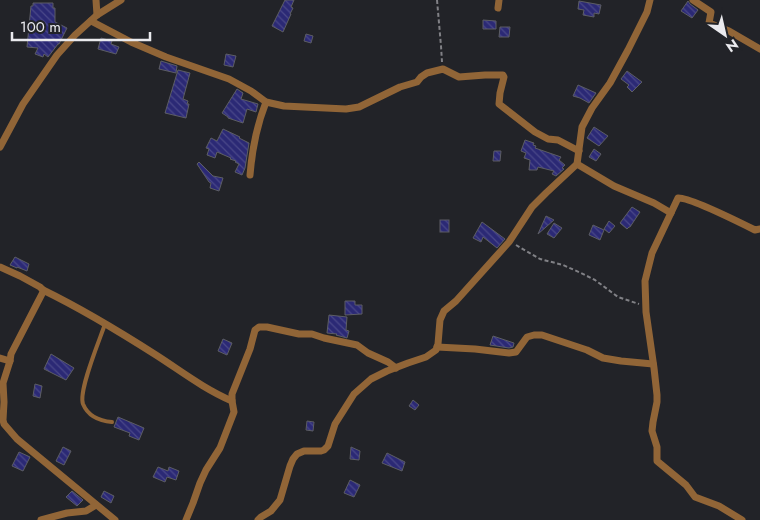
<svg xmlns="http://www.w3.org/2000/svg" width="760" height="520" font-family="Jost,sans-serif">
	<defs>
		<pattern id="building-back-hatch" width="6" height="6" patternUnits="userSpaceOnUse" patternTransform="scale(1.25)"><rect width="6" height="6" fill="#2b2975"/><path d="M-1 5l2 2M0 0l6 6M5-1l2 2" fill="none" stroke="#4a4889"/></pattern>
	</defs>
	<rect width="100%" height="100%" fill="#222328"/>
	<g fill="url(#building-back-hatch)" stroke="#5c5d64">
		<path d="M 285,0 L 294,0 L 291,7 L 293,8 L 290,14 L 291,14 L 283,32 L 272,26 Z"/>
		<path d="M 579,1 L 601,5 L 599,14 L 594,13 L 594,17 L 583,15 L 584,10 L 578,9 Z"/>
		<path d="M 688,1 L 690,4 L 698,10 L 692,18 L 681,11 Z"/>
		<path d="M 33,3 L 53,3 L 53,8 L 55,8 L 55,22 L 67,28 L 59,44 L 58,44 L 48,57 L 44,54 L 43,57 L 35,54 L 38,48 L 27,47 L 31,6 L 33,6 Z"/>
		<path d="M 483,20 L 496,21 L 496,29 L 483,29 Z"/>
		<path d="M 500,27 L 510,27 L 509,37 L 499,37 Z"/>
		<path d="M 306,34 L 313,36 L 311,43 L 304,41 Z"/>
		<path d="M 101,38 L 112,41 L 111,44 L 119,47 L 116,54 L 98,49 Z"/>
		<path d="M 226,54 L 236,56 L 233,67 L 224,65 Z"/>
		<path d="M 161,61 L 177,66 L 176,73 L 159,69 Z"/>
		<path d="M 178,70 L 190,73 L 183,99 L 188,101 L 187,104 L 189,104 L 186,118 L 165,113 Z"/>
		<path d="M 627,71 L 642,82 L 632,92 L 627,87 L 629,85 L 621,79 Z"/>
		<path d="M 578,85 L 596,93 L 589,103 L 580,98 L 573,96 Z"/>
		<path d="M 237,89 L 243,93 L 241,99 L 258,104 L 256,112 L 247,109 L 243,123 L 228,118 L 228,117 L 222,113 Z"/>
		<path d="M 594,127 L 608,136 L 599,146 L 587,138 Z"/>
		<path d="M 223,129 L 240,137 L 239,138 L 249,143 L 245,168 L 242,175 L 235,172 L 239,164 L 235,162 L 236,161 L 230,159 L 231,158 L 217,152 L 215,158 L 207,155 L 209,149 L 206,148 L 211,138 L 217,141 Z"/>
		<path d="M 525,140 L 534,143 L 533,145 L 536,146 L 535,148 L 561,157 L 559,160 L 565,165 L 562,168 L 564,169 L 556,176 L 552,174 L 554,171 L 538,167 L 537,170 L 529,170 L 530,160 L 524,158 L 526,153 L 521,151 Z"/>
		<path d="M 594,149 L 601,154 L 596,161 L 589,157 Z"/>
		<path d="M 494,151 L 501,151 L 500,161 L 493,161 Z"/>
		<path d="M 199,162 L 213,176 L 223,178 L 219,191 L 210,188 L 211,183 L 209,182 L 197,164 Z"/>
		<path d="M 632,207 L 640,212 L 630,227 L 629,227 L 627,229 L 620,223 Z"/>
		<path d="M 546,216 L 554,220 L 538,234 Z"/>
		<rect x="440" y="220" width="9" height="12"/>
		<path d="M 609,221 L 615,226 L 609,233 L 604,229 Z"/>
		<path d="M 482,222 L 505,239 L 497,248 L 483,237 L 481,242 L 473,238 Z"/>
		<path d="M 554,223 L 562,228 L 554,238 L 547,234 Z"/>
		<path d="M 593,225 L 604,230 L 600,240 L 589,235 Z"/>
		<path d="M 15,257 L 29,264 L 27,271 L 17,267 L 17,268 L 10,265 Z"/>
		<path d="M 345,301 L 355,301 L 355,305 L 362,305 L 362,314 L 345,315 Z"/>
		<path d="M 329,315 L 347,317 L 346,330 L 349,331 L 347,338 L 336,335 L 337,334 L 327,333 Z"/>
		<path d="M 493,336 L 514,343 L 513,347 L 509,348 L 490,345 Z"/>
		<path d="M 223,339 L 232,343 L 227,355 L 218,351 Z"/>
		<path d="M 51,354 L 74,368 L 66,380 L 44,369 Z"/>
		<path d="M 35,384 L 42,386 L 40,398 L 33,396 Z"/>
		<path d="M 413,400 L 419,405 L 415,410 L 409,406 Z"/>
		<path d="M 118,417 L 144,428 L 139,440 L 129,436 L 130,433 L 114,427 Z"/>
		<path d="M 307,421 L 314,422 L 313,431 L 306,430 Z"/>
		<path d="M 63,447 L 71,451 L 64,465 L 56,461 Z"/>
		<path d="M 351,447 L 360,451 L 359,460 L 350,459 Z"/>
		<path d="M 19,452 L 30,457 L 23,471 L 12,466 Z"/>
		<path d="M 387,453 L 405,462 L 402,471 L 382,463 Z"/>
		<path d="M 158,467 L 168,471 L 169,467 L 179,471 L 176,480 L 167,477 L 165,482 L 153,477 Z"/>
		<path d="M 350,480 L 360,485 L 354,497 L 344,493 Z"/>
		<path d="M 72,491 L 83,500 L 77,506 L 66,497 Z"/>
		<path d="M 104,491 L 114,496 L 111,503 L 101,497 Z"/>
	</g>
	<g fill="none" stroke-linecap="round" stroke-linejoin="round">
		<g stroke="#818186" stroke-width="2" stroke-dasharray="4 2.5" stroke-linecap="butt">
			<path d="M 437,0 L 441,46 L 442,62"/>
			<path d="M 516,245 L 540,259 L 563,265 L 581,273 L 595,280 L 618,297 L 639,304"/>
		</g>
		<path stroke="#916537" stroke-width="4" d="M 105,324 C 100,339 78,391 83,404 C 88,416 100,421 112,422"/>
		<g stroke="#916537" stroke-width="7">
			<path d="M 96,0 L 97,15"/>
			<path d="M 693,0 L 711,12 L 709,23 L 729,31 L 760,49"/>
			<path d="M 498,8 L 499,0"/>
			<path d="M 91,21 L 131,42 L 166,57 L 229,79 L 251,91 L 266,102 L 284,106 L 346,109 L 359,107 L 400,87 L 417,82 L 421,77 L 427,73 L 443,69 L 459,77 L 485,75 L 503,75 L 504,77 L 500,93 L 499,104 L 535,132 L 548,139 L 558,140 L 579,151"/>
			<path d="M 0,147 L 23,104 L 57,55 L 75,35 L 97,15 L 121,0"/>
			<path d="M 577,164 L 614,186 L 654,203 L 671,213"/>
			<path d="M 250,175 C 252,150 257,125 266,102"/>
			<path d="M 0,267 L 20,276 L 40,287 L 43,290 L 43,292 L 11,354 L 10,361 L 3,383 L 4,402 L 3,420 L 4,424 L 17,439 L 115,520"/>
			<path d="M 43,290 C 82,309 120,332 156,355 C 181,371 204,389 232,401"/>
			<path d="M 437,347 L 475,349 L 509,353 L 516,352 L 527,337 L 534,335 L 542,335 L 587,350 L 603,358 L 621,361 L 653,364"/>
			<path d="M 0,358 L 10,361"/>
			<path d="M 41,520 L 67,513 L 86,511 L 96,505"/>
			<path d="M 186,520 L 193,503 L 200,483 L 206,470 L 220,448 L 234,412 L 232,401 L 232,394 L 250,349 L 255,330 L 259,327 L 267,327 L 299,334 L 312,334 L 324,338 L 357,345 L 368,353 L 388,362 L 396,368"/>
			<path d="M 258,520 L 261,517 L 271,511 L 280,500 L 290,466 L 293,459 L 297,454 L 304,451 L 321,451 L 324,450 L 328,446 L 335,424 L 354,394 L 371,379 L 387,371 L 408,363 L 426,357 L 436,350 L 438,344 L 440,320 L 444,311 L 456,301 L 509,242 L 532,207 L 546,193 L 577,164 L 582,127 L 592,108 L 610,83 L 628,50 L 647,12 L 650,0"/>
			<path d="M 742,520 L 719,506 L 695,497 L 686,485 L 657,461 L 657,447 L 652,431 L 653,422 L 657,402 L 657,395 L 654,368 L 646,312 L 645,281 L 652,253 L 678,198 C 689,197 741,223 755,230 L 760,229"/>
		</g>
	</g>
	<g transform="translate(725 35) rotate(146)" stroke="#222328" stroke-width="4" paint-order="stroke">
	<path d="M0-4L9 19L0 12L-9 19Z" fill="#eaeaee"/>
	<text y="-8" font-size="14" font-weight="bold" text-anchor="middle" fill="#eaeaee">N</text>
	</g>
	<path d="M12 32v8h138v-8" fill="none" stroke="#eaeaee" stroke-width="2.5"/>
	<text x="20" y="32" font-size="15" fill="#eaeaee" stroke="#222328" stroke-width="4" paint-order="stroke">100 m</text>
</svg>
